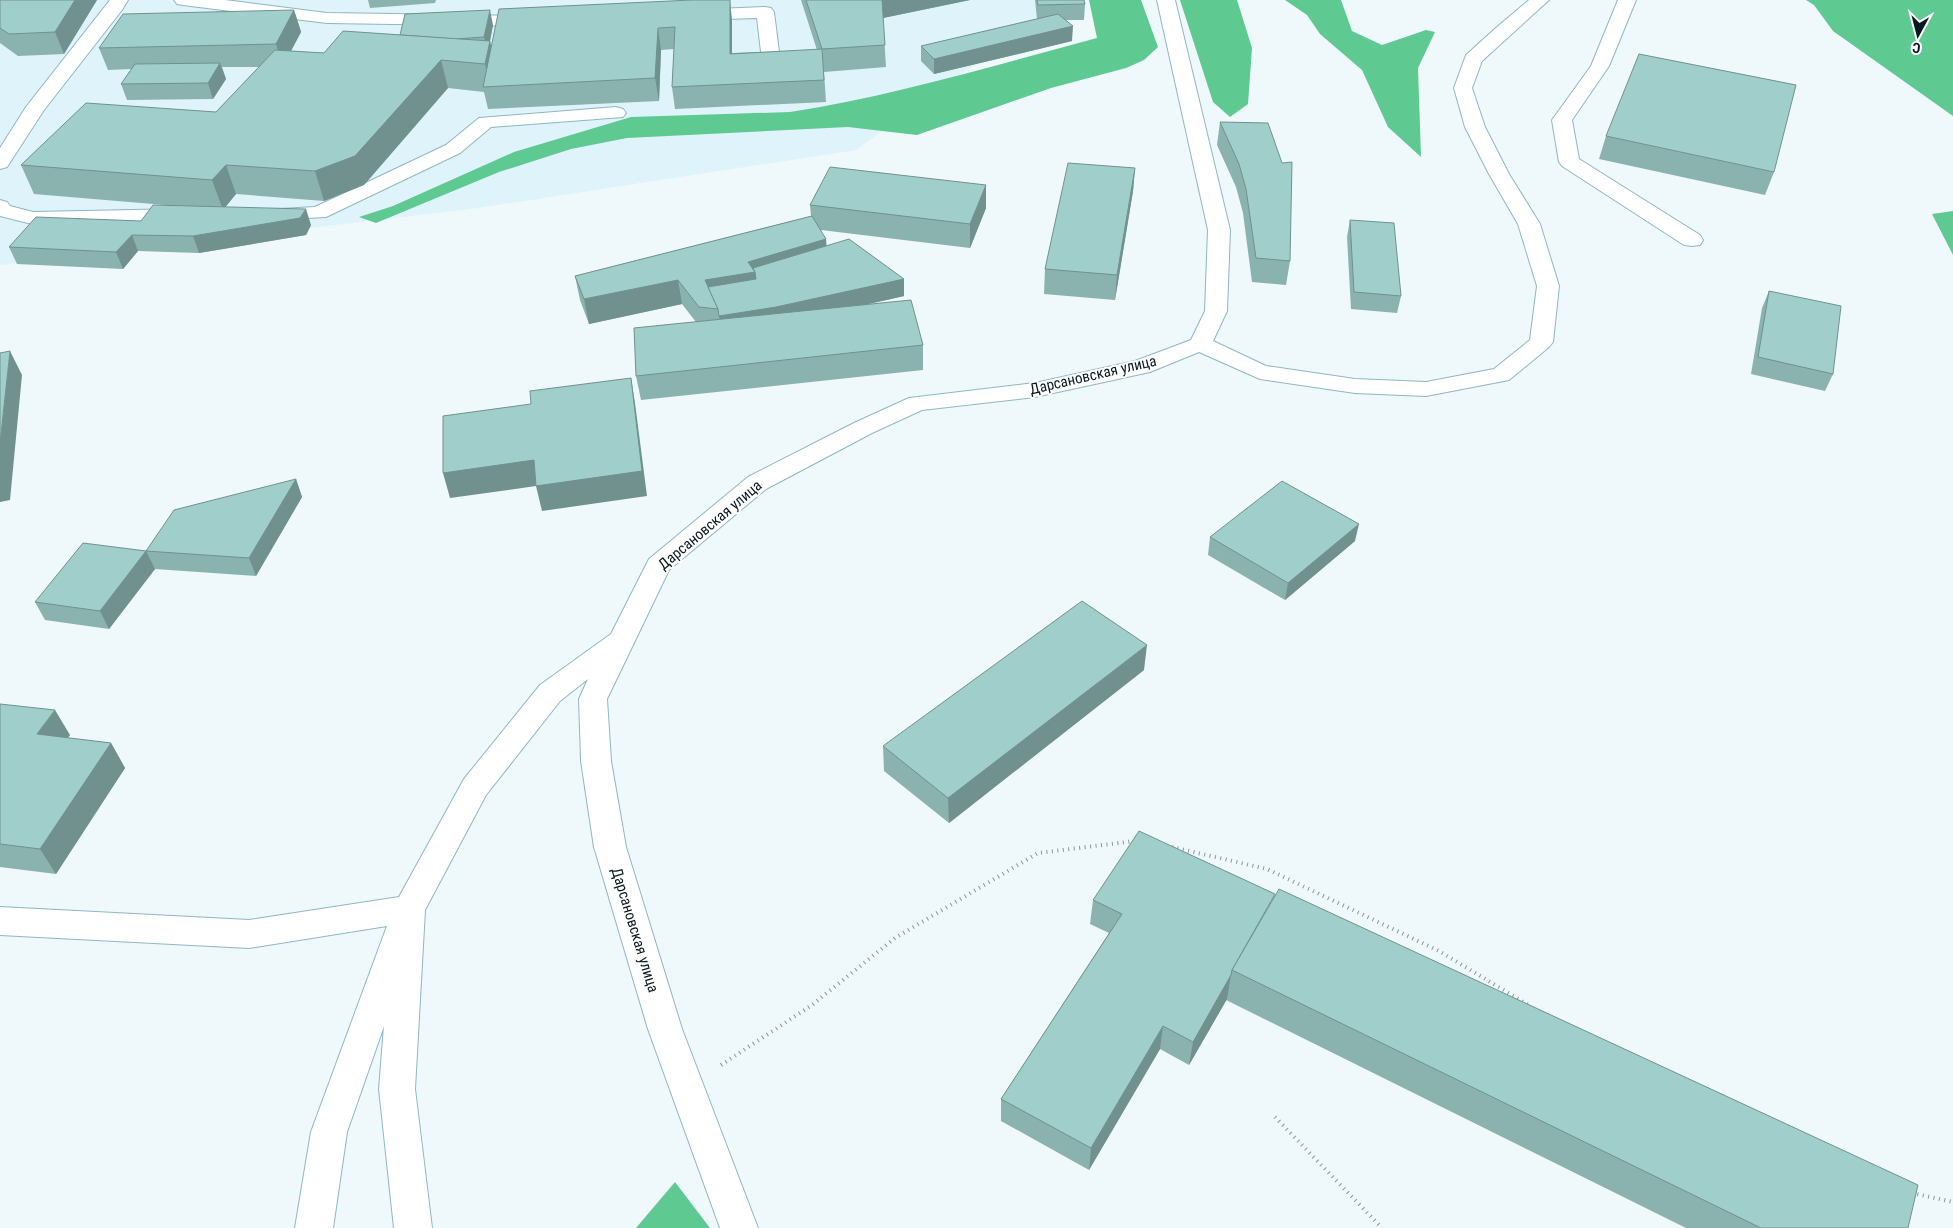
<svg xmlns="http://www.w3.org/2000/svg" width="1953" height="1228" font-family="'Roboto Condensed',sans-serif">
	<rect width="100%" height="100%" fill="#eff8fb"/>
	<path fill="#dff3fb" d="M 0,0 L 1046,0 L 1052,8 L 856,150 L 478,208 L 0,265 Z"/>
	<g fill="#5ec991">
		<path d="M 1089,0 L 1141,0 L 1158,47 L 1144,60 L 1126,68 L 1051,88 L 917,135 L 848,127 L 627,138 L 571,149 L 499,172 L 376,223 L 359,217 L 393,206 L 514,152 L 631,117 L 790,112 C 893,96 995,65 1097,38 Z"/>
		<path d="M 1180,0 L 1237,0 L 1252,48 L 1248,104 L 1230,117 L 1213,102 Z"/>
		<path d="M 1285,0 L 1341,0 L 1352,31 L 1382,45 L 1426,30 L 1435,32 L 1418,68 L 1421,157 L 1388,127 L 1362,70 L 1320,34 L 1307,15 Z"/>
		<path d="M 1806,0 L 1953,0 L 1953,116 L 1833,31 L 1814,5 Z"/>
		<path d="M 1953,211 L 1953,255 L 1932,214 Z"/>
		<path d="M 675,1182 L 710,1228 L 636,1228 Z"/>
	</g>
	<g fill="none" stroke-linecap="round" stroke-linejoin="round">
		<defs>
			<g id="minor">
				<path d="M 110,0 L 128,0 L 122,10 L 44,110 L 7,167 L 0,169 L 0,148 L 26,107 Z"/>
				<path d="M 174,0 L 225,0 L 327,13 L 535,16 L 541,17 L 544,21 L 541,25 L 535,26 L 327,23 L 183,5 L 177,4 Z"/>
				<path d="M 1157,0 L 1175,0 L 1230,230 L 1227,311 L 1213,341 L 1266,366 L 1355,379 L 1426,382 L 1494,369 L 1530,340 L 1537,286 L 1518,224 L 1489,174 L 1465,127 L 1454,88 L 1466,55 L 1497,27 L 1529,0 L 1549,0 L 1482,61 L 1472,88 L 1485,127 L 1509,174 L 1540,224 L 1559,286 L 1553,342 L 1549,347 L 1509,380 L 1426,396 L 1355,393 L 1260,379 L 1199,352 L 1150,372 L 1035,397 L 922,410 L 872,433 L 766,489 L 669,570 L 607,699 L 611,761 L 626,847 L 682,1029 L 758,1228 L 720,1228 L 648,1029 L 594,847 L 581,761 L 579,699 L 588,679 L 560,701 L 486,795 L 425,910 L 415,1089 L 432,1228 L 394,1228 L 379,1089 L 384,1026 L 347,1132 L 333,1228 L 295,1228 L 311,1132 L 387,926 L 249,948 L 0,935 L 0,907 L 249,920 L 399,897 L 464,779 L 540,685 L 611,634 L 649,559 L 748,477 L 854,423 L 909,398 L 1035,383 L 1135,361 L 1191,340 L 1205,311 L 1208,230 Z"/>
				<path d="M 1618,0 L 1636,0 L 1609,66 L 1572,120 L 1579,159 L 1700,235 L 1703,240 L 1700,245 L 1692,246 L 1684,245 L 1562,166 L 1559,162 L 1552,120 L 1591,66 Z"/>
				<path d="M 765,7 L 771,8 L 774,12 L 780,60 L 778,64 L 771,66 L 764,64 L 762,60 L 757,18 L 693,20 L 687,19 L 684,15 L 687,11 L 693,10 Z"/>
				<path d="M 616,107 L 623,109 L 626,113 L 623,117 L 491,127 L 460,153 L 326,217 L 271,220 L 264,218 L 261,214 L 264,210 L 315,207 L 446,145 L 479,118 Z"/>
				<path d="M 0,200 L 7,202 L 10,206 L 33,212 L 183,209 L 190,211 L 193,215 L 190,219 L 183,221 L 32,224 L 0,216 Z"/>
			</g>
		</defs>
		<use href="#minor" stroke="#8db7c5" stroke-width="2"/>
		<g stroke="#8a969a" stroke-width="4" stroke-dasharray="1 4.5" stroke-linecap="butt">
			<path d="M 1172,847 L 1267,869 L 1439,951 L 1530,1006"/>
			<path d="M 721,1065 L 812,1005 L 895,938 L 1038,853 L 1135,841"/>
			<path d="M 1275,1117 L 1382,1228"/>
			<path d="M 1912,1193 L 1953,1202"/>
		</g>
		<use href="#minor" fill="#fff" fill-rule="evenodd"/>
	</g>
	<g fill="#8ab2af">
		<path d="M 0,0 L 97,0 L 64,54 L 18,56 L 0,43 Z"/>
		<path d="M 368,0 L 436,0 L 435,3 L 370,8 Z"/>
		<path d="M 801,0 L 970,0 L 883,18 L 886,67 L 824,72 L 826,102 L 675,109 L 672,87 L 674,49 L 661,50 L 659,101 L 488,109 L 484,92 L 448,88 L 364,185 L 324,201 L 236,194 L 225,207 L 311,225 L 306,235 L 199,253 L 138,251 L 123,269 L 17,264 L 9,247 L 141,221 L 177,206 L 34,194 L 21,165 L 216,112 L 259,67 L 222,67 L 226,79 L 213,99 L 127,100 L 121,84 L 131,69 L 108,70 L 99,48 L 294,10 L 301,32 L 291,51 L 324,53 L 400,35 L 493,25 L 490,41 L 491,47 L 732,20 L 732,53 L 817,50 Z"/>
		<path d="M 1035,0 L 1084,0 L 1085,4 L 1084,20 L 1066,20 L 1072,41 L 934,74 L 921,61 L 921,46 L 1037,19 Z"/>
		<path d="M 1220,122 L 1290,261 L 1286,285 L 1252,282 L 1243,213 L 1236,187 L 1217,145 Z"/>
		<path d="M 1606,136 L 1774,172 L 1765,195 L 1599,159 Z"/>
		<path d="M 1135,168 L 1133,191 L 1115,300 L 1044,294 L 1045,269 Z"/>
		<path d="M 986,185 L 986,208 L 970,248 L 821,230 L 826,246 L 904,279 L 904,296 L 865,305 L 923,345 L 923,370 L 641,400 L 636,376 L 696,322 L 682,304 L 589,324 L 580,300 L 575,276 L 811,216 L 810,205 Z"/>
		<path d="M 1350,220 L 1401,296 L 1397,313 L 1351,309 L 1347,237 Z"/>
		<path d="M 1769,291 L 1833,374 L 1825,391 L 1751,374 L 1762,308 Z"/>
		<path d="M 296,479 L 302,497 L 256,576 L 155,569 L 109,629 L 45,620 L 35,602 L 146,551 Z"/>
		<path d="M 1210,537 L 1355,541 L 1285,600 L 1208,555 Z"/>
		<path d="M 1144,670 L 949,823 L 884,771 L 883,746 Z"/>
		<path d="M 0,704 L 70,735 L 67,738 L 111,743 L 125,768 L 56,874 L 0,867 Z"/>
		<path d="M 1093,900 L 1908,1228 L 1686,1228 L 1226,1000 L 1227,999 L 1189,1065 L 1160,1049 L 1089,1170 L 1001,1121 L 1001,1099 L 1109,933 L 1090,924 Z"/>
	</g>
	<g fill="#70918e">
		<path d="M 75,0 L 97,0 L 64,54 L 55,32 Z"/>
		<path d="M 730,0 L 732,20 L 732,76 L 730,54 Z"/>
		<path d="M 882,0 L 970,0 L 883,18 Z"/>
		<path d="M 294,10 L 301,32 L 283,66 L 276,44 Z"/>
		<path d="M 490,10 L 493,25 L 490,41 L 496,69 L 490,86 L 485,64 L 488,52 L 484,37 Z"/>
		<path d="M 1073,26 L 1072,41 L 934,74 L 934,59 Z"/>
		<path d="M 658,28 L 661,50 L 659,101 L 655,78 Z"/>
		<path d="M 441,60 L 448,88 L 364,185 L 324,201 L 315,171 Z"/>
		<path d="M 220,63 L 226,79 L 213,99 L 208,83 Z"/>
		<path d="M 226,165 L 236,194 L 223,210 L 212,180 Z"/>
		<path d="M 1135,168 L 1133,191 L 1115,300 L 1117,275 Z"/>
		<path d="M 986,185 L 986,208 L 970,248 L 970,224 Z"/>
		<path d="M 306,209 L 311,225 L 306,235 L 199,253 L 193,236 Z"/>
		<path d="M 132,235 L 138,251 L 123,269 L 116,252 Z"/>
		<path d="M 826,239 L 828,263 L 713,303 L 705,280 L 748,262 Z"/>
		<path d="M 904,279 L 904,296 L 778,324 L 722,333 L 719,316 Z"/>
		<path d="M 678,280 L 682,304 L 589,324 L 584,299 Z"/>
		<path d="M 10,351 L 22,375 L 10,500 L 0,502 L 0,443 Z"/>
		<path d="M 631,378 L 635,403 L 647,496 L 542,511 L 536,486 L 450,498 L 443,473 Z"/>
		<path d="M 296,479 L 302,497 L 256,576 L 249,558 Z"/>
		<path d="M 1359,524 L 1355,541 L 1285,600 L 1288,583 Z"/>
		<path d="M 146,551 L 155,569 L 109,629 L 100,611 Z"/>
		<path d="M 1147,645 L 1144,670 L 949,823 L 948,798 Z"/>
		<path d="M 55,710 L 70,735 L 52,759 L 37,734 Z"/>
		<path d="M 111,743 L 125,768 L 56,874 L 40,849 Z"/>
		<path d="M 1231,975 L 1227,999 L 1189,1065 L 1193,1042 Z"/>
		<path d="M 1163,1026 L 1160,1049 L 1089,1170 L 1091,1148 Z"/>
	</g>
	<g fill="#a0cfcb" stroke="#70918e">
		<path d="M 0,0 L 75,0 L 55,32 L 9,34 L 0,28 Z"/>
		<path d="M 692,0 L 730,0 L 730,54 L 822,49 L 824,80 L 672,87 L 675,27 L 658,28 L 655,78 L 483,87 L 499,9 Z"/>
		<path d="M 806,0 L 882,0 L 885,45 L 822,49 Z"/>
		<path d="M 1037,0 L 1084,0 L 1085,4 L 1038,5 Z"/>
		<path d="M 294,10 L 276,44 L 99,48 L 123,14 Z"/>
		<path d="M 490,10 L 484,37 L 455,39 L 400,35 L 405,14 Z"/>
		<path d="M 1058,14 L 1073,26 L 934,59 L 921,46 Z"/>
		<path d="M 343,31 L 490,41 L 485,64 L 441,60 L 355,156 L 315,171 L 226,165 L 212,180 L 21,165 L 86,103 L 216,112 L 275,50 L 324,53 Z"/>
		<path d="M 1639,54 L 1796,85 L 1774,172 L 1606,136 Z"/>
		<path d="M 220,63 L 208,83 L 121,84 L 135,64 Z"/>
		<path d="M 1220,122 L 1268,123 L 1282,163 L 1292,162 L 1290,261 L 1256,258 L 1246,189 L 1239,164 Z"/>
		<path d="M 1068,163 L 1135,168 L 1117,275 L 1045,269 Z"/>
		<path d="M 830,167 L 986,185 L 970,224 L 810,205 Z"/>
		<path d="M 153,205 L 306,209 L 300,218 L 193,236 L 132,235 L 116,252 L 9,247 L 36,217 L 141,221 Z"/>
		<path d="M 812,216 L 826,239 L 748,262 L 755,272 L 705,280 L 718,309 L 699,307 L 678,280 L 584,299 L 575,276 Z"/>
		<path d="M 1350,220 L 1394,223 L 1401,296 L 1354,292 Z"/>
		<path d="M 849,239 L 904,279 L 776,307 L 719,316 L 718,309 L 708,287 L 756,279 L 755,272 L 753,268 Z"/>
		<path d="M 1769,291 L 1841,306 L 1833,374 L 1758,357 Z"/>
		<path d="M 911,300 L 923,345 L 636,376 L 634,328 Z"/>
		<path d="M 10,351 L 0,443 L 0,353 Z"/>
		<path d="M 631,378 L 642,471 L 536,486 L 534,460 L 443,473 L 443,416 L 531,404 L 530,391 Z"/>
		<path d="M 296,479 L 249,558 L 146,551 L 174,510 Z"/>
		<path d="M 1282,481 L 1359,524 L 1288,583 L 1210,537 Z"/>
		<path d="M 83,543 L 146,551 L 100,611 L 35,602 Z"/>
		<path d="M 1082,601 L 1147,645 L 948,798 L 883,746 Z"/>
		<path d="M 0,704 L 55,710 L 37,734 L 111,743 L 40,849 L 0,844 Z"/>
		<path d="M 1139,831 L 1275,894 L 1232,970 L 1231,975 L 1193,1042 L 1163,1026 L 1091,1148 L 1001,1099 L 1122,914 L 1093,900 Z"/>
		<path d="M 1279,889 L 1918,1185 L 1908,1228 L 1761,1228 L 1232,970 Z"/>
	</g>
	<g text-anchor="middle" stroke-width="4" stroke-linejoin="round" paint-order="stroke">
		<g font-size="15" fill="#08181e" stroke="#fff">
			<text transform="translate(1093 375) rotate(-13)" y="5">Дарсановская улица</text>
			<text transform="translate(710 525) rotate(-40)" y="5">Дарсановская улица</text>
			<text transform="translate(635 930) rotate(73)" y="5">Дарсановская улица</text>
		</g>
	</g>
	<g transform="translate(1918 35) rotate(187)" stroke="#ffffff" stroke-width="4" paint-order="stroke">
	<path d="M0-4L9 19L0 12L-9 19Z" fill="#08181e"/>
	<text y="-8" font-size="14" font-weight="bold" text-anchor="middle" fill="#08181e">С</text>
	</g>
</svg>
